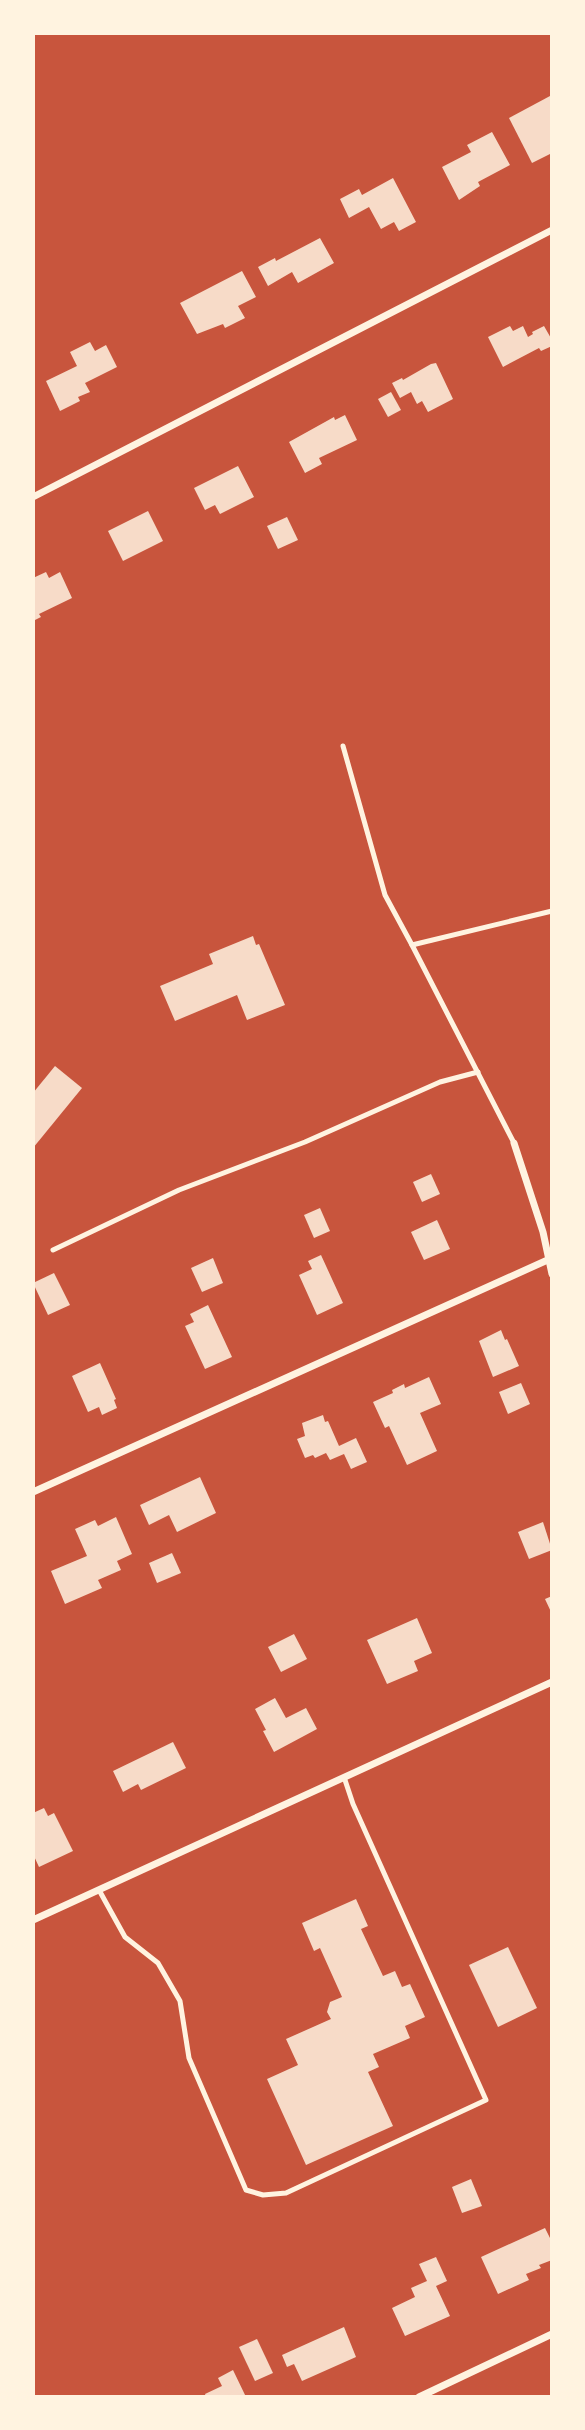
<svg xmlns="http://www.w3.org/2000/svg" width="585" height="2430" font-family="Barlow,sans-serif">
	<rect width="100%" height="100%" fill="#c8553d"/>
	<g fill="#f7dbc8">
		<path d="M 550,96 L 552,153 L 532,163 L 509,118 Z"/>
		<path d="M 492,132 L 510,165 L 478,182 L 480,186 L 459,200 L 442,167 L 471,152 L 467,145 Z"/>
		<path d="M 393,178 L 416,222 L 399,231 L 394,222 L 381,229 L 369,207 L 349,218 L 340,199 L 359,189 L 362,195 Z"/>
		<path d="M 320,238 L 334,263 L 298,283 L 292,272 L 268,286 L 258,267 L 275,258 L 276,261 Z"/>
		<path d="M 242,271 L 256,297 L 238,306 L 245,318 L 225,328 L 223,324 L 197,334 L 180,303 Z"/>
		<path d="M 510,326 L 513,331 L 523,326 L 528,337 L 533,334 L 532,332 L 544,326 L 552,340 L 552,346 L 541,351 L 539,348 L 503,367 L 488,337 Z"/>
		<path d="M 90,342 L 95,351 L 106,345 L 117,367 L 85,383 L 90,392 L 78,397 L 80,401 L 60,411 L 46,381 L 77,366 L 70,352 Z"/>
		<path d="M 436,363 L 453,399 L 428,412 L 422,401 L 417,404 L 411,392 L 400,398 L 392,383 L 402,378 L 403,380 L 431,364 Z"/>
		<path d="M 391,392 L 401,410 L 388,417 L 378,399 Z"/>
		<path d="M 345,415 L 357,440 L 319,458 L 322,464 L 305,473 L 289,442 L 334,417 L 335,420 Z"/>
		<path d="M 238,466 L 254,497 L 220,514 L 215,505 L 205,510 L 194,488 Z"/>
		<path d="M 148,511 L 163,541 L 123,561 L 108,531 Z"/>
		<path d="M 287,517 L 298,540 L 278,549 L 267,526 Z"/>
		<path d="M 46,572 L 49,578 L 60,572 L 72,598 L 39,614 L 41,617 L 33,621 L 33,578 Z"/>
		<path d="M 253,936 L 256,945 L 259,944 L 285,1005 L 247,1020 L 237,995 L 175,1021 L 160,986 L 213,964 L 209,954 Z"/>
		<path d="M 55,1066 L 82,1088 L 33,1148 L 33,1093 Z"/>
		<path d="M 431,1174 L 440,1194 L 422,1202 L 413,1182 Z"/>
		<path d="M 320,1208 L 330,1231 L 314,1238 L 304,1215 Z"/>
		<path d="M 437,1220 L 450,1249 L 424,1260 L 411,1232 Z"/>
		<path d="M 321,1255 L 343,1303 L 317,1315 L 299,1275 L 312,1269 L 308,1261 Z"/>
		<path d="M 213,1258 L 223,1283 L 202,1292 L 191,1268 Z"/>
		<path d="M 54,1273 L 70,1305 L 48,1315 L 33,1283 Z"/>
		<path d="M 208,1305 L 232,1357 L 205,1369 L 185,1326 L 194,1322 L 190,1314 Z"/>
		<path d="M 501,1330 L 505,1340 L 507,1339 L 519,1366 L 493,1377 L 479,1341 Z"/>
		<path d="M 100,1363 L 116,1399 L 114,1400 L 117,1408 L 102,1415 L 99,1407 L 88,1412 L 72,1376 Z"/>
		<path d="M 429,1377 L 441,1404 L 420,1413 L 437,1451 L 407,1465 L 389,1426 L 385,1428 L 373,1402 L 393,1393 L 392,1390 L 404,1384 L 405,1388 Z"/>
		<path d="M 521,1383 L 530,1404 L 508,1414 L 499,1392 Z"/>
		<path d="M 323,1415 L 325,1422 L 328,1421 L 339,1446 L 356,1438 L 367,1462 L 351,1469 L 344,1454 L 330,1460 L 326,1453 L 315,1458 L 313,1455 L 305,1458 L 297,1439 L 305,1436 L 302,1423 Z"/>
		<path d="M 200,1477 L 216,1513 L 177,1532 L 169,1515 L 149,1525 L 140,1505 Z"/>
		<path d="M 116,1517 L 132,1554 L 117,1561 L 121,1570 L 98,1580 L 102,1588 L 65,1604 L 51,1571 L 87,1556 L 75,1529 L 95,1520 L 98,1526 Z"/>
		<path d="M 543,1522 L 552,1550 L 529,1559 L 518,1532 Z"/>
		<path d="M 172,1553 L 181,1573 L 157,1583 L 149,1563 Z"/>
		<path d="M 552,1596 L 552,1614 L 545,1599 Z"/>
		<path d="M 417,1618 L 432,1653 L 414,1661 L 418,1671 L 387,1684 L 367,1640 Z"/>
		<path d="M 294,1634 L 307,1659 L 281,1672 L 268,1647 Z"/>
		<path d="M 275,1698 L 286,1718 L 306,1708 L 317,1729 L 274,1752 L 263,1731 L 266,1730 L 255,1709 Z"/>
		<path d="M 173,1742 L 186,1768 L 141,1790 L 138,1784 L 123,1792 L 113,1771 Z"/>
		<path d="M 44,1808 L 48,1816 L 54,1813 L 73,1851 L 39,1867 L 33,1854 L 33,1813 Z"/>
		<path d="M 356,1899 L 368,1926 L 361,1929 L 383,1976 L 395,1971 L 402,1987 L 410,1984 L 425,2017 L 405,2026 L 410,2038 L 373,2054 L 379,2067 L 368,2072 L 393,2126 L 306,2165 L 267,2079 L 298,2065 L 286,2039 L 331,2019 L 327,2012 L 330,2002 L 342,1997 L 320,1948 L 314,1951 L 302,1923 Z"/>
		<path d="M 508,1947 L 537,2008 L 498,2027 L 469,1965 Z"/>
		<path d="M 471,2179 L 482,2206 L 462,2213 L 452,2187 Z"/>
		<path d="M 545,2228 L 552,2242 L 552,2260 L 539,2265 L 541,2268 L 526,2274 L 529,2280 L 498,2294 L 481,2257 Z"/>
		<path d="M 436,2257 L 447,2281 L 436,2286 L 450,2316 L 405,2336 L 392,2308 L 415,2297 L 411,2288 L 427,2281 L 419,2264 Z"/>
		<path d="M 344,2327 L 356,2357 L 302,2381 L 294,2364 L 287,2367 L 282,2355 Z"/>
		<path d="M 257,2339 L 273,2373 L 255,2381 L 239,2347 Z"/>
		<path d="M 233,2370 L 246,2397 L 206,2397 L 205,2394 L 222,2386 L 218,2378 Z"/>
	</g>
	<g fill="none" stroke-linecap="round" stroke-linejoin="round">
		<g stroke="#fff3e0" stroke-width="5">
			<path d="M 343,746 L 385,895 L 412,945"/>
			<path d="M 514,1143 L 412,945 L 552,911"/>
			<path d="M 53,1250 L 179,1190 L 305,1142 L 440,1082 L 478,1072"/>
			<path d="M 99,1890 L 125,1937 L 158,1963 L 180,2001 L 189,2058 L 246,2190 L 263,2195 L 286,2193 L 486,2100 L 353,1804 L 344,1777"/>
		</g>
		<g stroke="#fff3e0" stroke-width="7">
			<path d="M 33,497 L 552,230"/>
			<path d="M 514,1143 L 543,1232 L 552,1274"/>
			<path d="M 33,1492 L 552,1258"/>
			<path d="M 33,1920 L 552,1682"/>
			<path d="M 419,2397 L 552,2334"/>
		</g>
	</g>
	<rect width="585" height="2430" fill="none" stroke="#fff3e0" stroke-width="70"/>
</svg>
